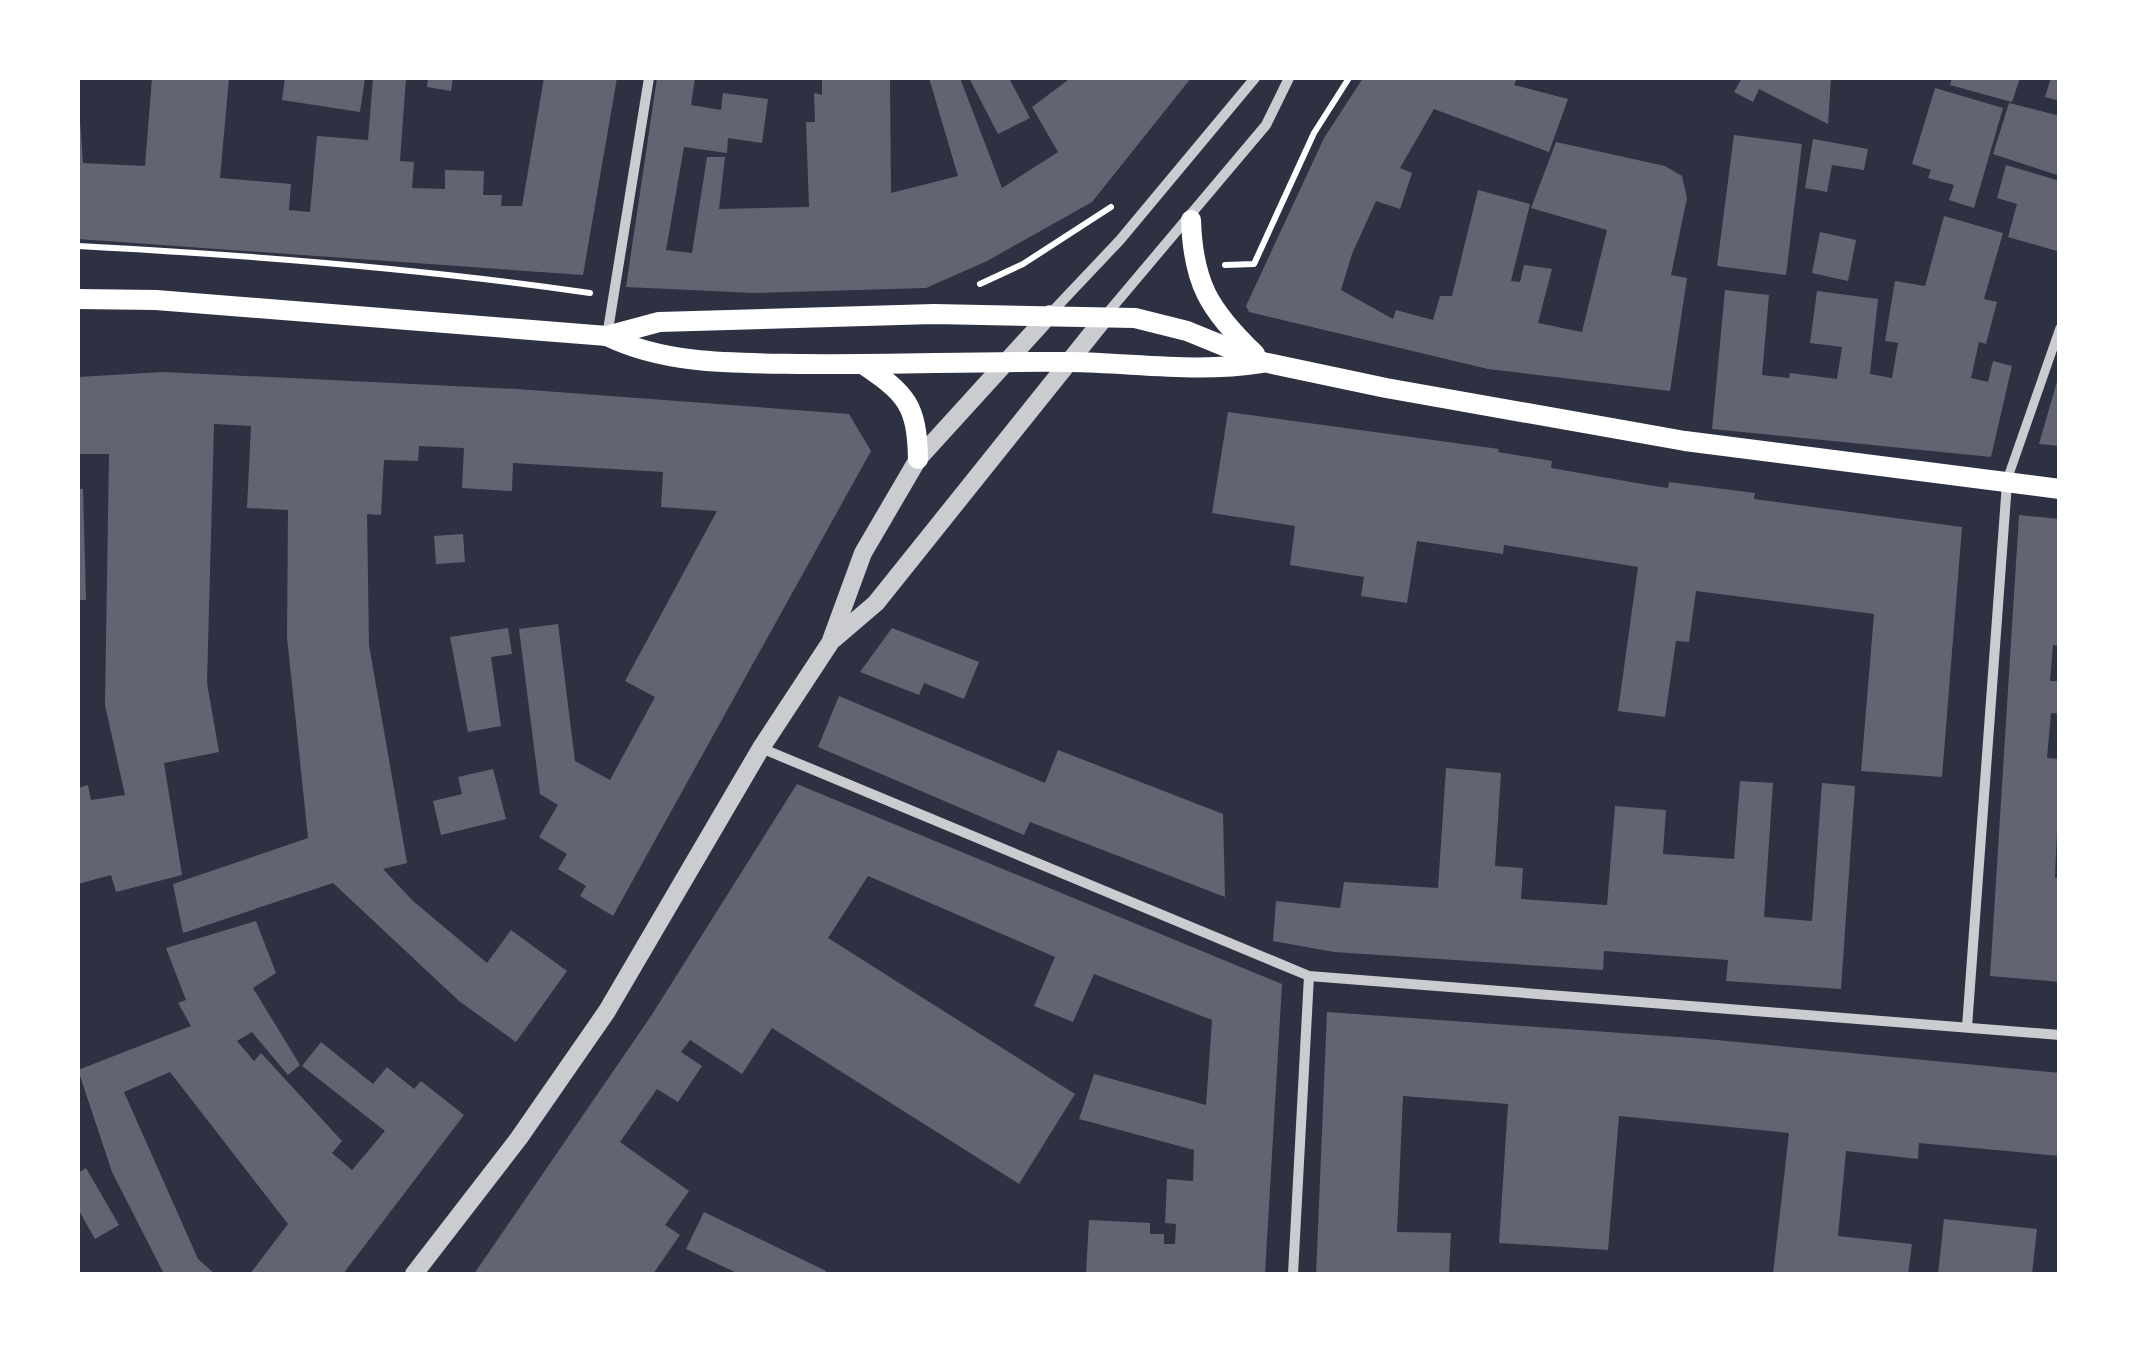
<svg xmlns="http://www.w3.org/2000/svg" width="2137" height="1352" font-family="Roboto,sans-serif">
	<rect width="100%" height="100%" fill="#2d3142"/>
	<g fill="#626471">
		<path d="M 152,78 L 229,78 L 220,178 L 291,184 L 289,210 L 310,212 L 317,136 L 368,140 L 373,78 L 406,78 L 400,161 L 414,162 L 412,188 L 445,189 L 445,170 L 484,171 L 483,195 L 502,195 L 501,206 L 522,206 L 544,78 L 617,78 L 583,275 L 78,239 L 78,92 L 83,163 L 145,166 Z"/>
		<path d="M 285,78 L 365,78 L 360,112 L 282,100 Z"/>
		<path d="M 428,78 L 453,78 L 451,91 L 427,87 Z"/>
		<path d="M 657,78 L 695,78 L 691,105 L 721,110 L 723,93 L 768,99 L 762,143 L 728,138 L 727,153 L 684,147 L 666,250 L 692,253 L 707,157 L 725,157 L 719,209 L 809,207 L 806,122 L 815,122 L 814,93 L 822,95 L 822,78 L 890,78 L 891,193 L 958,176 L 929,78 L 960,78 L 1002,188 L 1058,152 L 1032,107 L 1068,80 L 1065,78 L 1191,78 L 1092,202 L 987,261 L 926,288 L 754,293 L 626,287 Z"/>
		<path d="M 969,78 L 1009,78 L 1030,118 L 998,134 Z"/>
		<path d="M 1363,78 L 1517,78 L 1514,85 L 1568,99 L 1549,152 L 1434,109 L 1400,168 L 1412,173 L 1400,209 L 1376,201 L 1352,254 L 1341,290 L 1393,319 L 1396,310 L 1433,320 L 1440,296 L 1452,296 L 1478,190 L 1530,204 L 1511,281 L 1520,282 L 1524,265 L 1552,269 L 1538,323 L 1582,332 L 1607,230 L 1531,208 L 1556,142 L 1665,166 L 1682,176 L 1687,198 L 1671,275 L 1687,278 L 1670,391 L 1488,369 L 1249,312 L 1246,306 L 1324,138 Z"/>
		<path d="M 1742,78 L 1831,78 L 1828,124 L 1759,89 L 1753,102 L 1734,92 Z"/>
		<path d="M 1952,78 L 2020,78 L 2012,102 L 1950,85 Z"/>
		<path d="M 2051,78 L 2060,78 L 2060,101 L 2045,97 Z"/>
		<path d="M 1935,88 L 2003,108 L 1974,208 L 1949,200 L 1954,185 L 1928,178 L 1931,170 L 1912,164 Z"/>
		<path d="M 2009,103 L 2060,116 L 2060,176 L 1993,154 Z"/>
		<path d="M 1734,135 L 1802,144 L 1786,275 L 1717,266 Z"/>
		<path d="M 1813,139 L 1868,149 L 1864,170 L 1832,165 L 1827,192 L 1805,188 Z"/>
		<path d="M 2006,165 L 2060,181 L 2057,251 L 2008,237 L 2017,204 L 1997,198 Z"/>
		<path d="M 1944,216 L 2003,233 L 1984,299 L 1997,302 L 1986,344 L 1979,342 L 1971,378 L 1988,382 L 1993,361 L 2012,366 L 1991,457 L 1712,429 L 1725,290 L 1769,295 L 1762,375 L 1789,378 L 1790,373 L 1837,379 L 1842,347 L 1810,343 L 1817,291 L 1878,299 L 1870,374 L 1892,378 L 1898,343 L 1885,341 L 1895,281 L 1925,286 Z"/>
		<path d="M 1820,232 L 1856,240 L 1848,281 L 1812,273 Z"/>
		<path d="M 163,372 L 517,389 L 849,414 L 871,451 L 613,916 L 580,896 L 586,886 L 558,869 L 567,854 L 539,837 L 558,805 L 540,794 L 519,629 L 558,624 L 575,761 L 610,780 L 655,697 L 625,681 L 717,511 L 661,507 L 663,472 L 513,463 L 512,491 L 462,488 L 464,448 L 419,446 L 418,461 L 384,460 L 381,515 L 367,514 L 369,645 L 407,863 L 383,869 L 413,901 L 487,963 L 511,930 L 567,971 L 516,1042 L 459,1001 L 333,883 L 183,933 L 173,884 L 308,838 L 287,637 L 288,510 L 247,508 L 251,426 L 214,424 L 207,683 L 219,752 L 164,763 L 182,875 L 116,892 L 111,875 L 78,884 L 78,788 L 88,785 L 91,800 L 125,795 L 105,705 L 109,454 L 78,454 L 78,377 Z"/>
		<path d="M 2058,378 L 2060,446 L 2039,444 Z"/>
		<path d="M 1228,412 L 1499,449 L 1498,452 L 1552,461 L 1551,468 L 1648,485 L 1668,488 L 1669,482 L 1755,493 L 1754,499 L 1962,527 L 1942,777 L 1861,771 L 1874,614 L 1696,591 L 1689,642 L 1676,641 L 1665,717 L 1618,711 L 1638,567 L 1504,545 L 1503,554 L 1417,541 L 1407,603 L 1361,596 L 1364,577 L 1290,565 L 1295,526 L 1212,513 Z"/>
		<path d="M 78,489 L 83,489 L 86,600 L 78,600 Z"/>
		<path d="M 2019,515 L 2060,519 L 2060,646 L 2053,645 L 2050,681 L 2060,681 L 2060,714 L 2051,713 L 2047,758 L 2060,759 L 2055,878 L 2060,878 L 2060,982 L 1990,976 Z"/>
		<path d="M 463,534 L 465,562 L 436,564 L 434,536 Z"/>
		<path d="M 508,628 L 512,654 L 491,657 L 501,726 L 468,732 L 450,637 Z"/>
		<path d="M 892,628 L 979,662 L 964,699 L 924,683 L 919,695 L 860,672 Z"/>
		<path d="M 839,696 L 1045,783 L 1058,750 L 1223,814 L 1225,897 L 1030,822 L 1024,835 L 818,747 Z"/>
		<path d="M 1446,768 L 1501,773 L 1495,866 L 1523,868 L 1521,899 L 1607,905 L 1615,806 L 1666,810 L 1663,854 L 1734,859 L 1740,781 L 1773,783 L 1764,917 L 1812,921 L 1822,783 L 1855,786 L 1841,989 L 1726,981 L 1728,960 L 1604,951 L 1603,970 L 1334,952 L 1273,941 L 1276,901 L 1340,908 L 1344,882 L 1438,888 Z"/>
		<path d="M 493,769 L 506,819 L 441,835 L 433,801 L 462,794 L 458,777 Z"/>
		<path d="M 797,784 L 1282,984 L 1265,1274 L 1086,1274 L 1089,1220 L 1150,1223 L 1150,1234 L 1164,1234 L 1164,1244 L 1175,1244 L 1176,1224 L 1165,1223 L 1167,1179 L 1193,1181 L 1194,1150 L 1079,1119 L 1094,1074 L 1206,1105 L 1212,1020 L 1094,974 L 1073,1022 L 1034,1006 L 1055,957 L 868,876 L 828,938 L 1075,1094 L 1019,1184 L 772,1028 L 742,1074 L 690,1040 L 681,1052 L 702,1066 L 678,1102 L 657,1089 L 620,1142 L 689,1191 L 665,1225 L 680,1235 L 653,1274 L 474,1274 L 651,1016 Z"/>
		<path d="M 256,921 L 276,973 L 253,988 L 300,1065 L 288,1075 L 252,1032 L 237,1041 L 254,1061 L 261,1053 L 342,1141 L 332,1153 L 352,1170 L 385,1131 L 302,1066 L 321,1042 L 373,1084 L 387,1067 L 414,1089 L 421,1081 L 464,1115 L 343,1274 L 250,1274 L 288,1224 L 170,1072 L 124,1092 L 198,1259 L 215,1274 L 164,1274 L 112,1172 L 78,1070 L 191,1026 L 178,1003 L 186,1000 L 166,948 Z"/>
		<path d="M 1327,1012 L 1706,1039 L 2060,1073 L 2060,1156 L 1919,1143 L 1918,1159 L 1846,1151 L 1838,1236 L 1912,1244 L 1908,1274 L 1773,1274 L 1789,1133 L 1619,1116 L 1608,1250 L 1499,1243 L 1508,1104 L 1403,1096 L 1397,1232 L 1451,1233 L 1449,1274 L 1316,1274 Z"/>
		<path d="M 86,1168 L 119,1225 L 95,1239 L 78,1209 L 78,1173 Z"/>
		<path d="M 704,1212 L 826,1271 L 824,1274 L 739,1274 L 686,1249 Z"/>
		<path d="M 1944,1219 L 2037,1229 L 2032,1274 L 1938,1274 Z"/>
	</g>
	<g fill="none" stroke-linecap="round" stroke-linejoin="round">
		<g stroke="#fff" stroke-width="6">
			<path d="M 78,246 C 249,255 420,268 590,293"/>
			<path d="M 1225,265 L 1254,264 L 1314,133 L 1349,78"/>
			<path d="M 980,284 L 1023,264 L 1111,207"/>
		</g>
		<path stroke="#caccd0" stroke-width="9" d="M 2007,480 L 2060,328"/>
		<g stroke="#caccd0" stroke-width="10">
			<path d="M 1050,314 L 1120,240 L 1255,78"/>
			<path d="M 1105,316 L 1266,125 L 1289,78"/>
			<path d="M 607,336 L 649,78"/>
			<path d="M 761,748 L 1309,976 L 2060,1035"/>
			<path d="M 1967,1027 L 2007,483"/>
			<path d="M 1293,1274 L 1309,976"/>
		</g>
		<g stroke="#caccd0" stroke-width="18">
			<path d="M 834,639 L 876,603 L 1105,317"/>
			<path d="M 414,1274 L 519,1138 L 607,1011 L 761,748 L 830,643 L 863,553 L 918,459 L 1050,314"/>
		</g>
		<g stroke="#fff" stroke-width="20">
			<path d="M 1191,220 C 1193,283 1209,310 1255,354"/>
			<path d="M 78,299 L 156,300 L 607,336 L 659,322 L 934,314 L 1135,318 L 1187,331 L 1263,362 L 1386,388 L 1685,441 L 2060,489"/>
			<path d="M 607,336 C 666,365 736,363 802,364 C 891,365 981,361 1070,362 C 1135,363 1198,373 1261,363"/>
			<path d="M 864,365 C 907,394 917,406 918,459"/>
		</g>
	</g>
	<rect width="2137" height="1352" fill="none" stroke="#ffffff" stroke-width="160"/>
</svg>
